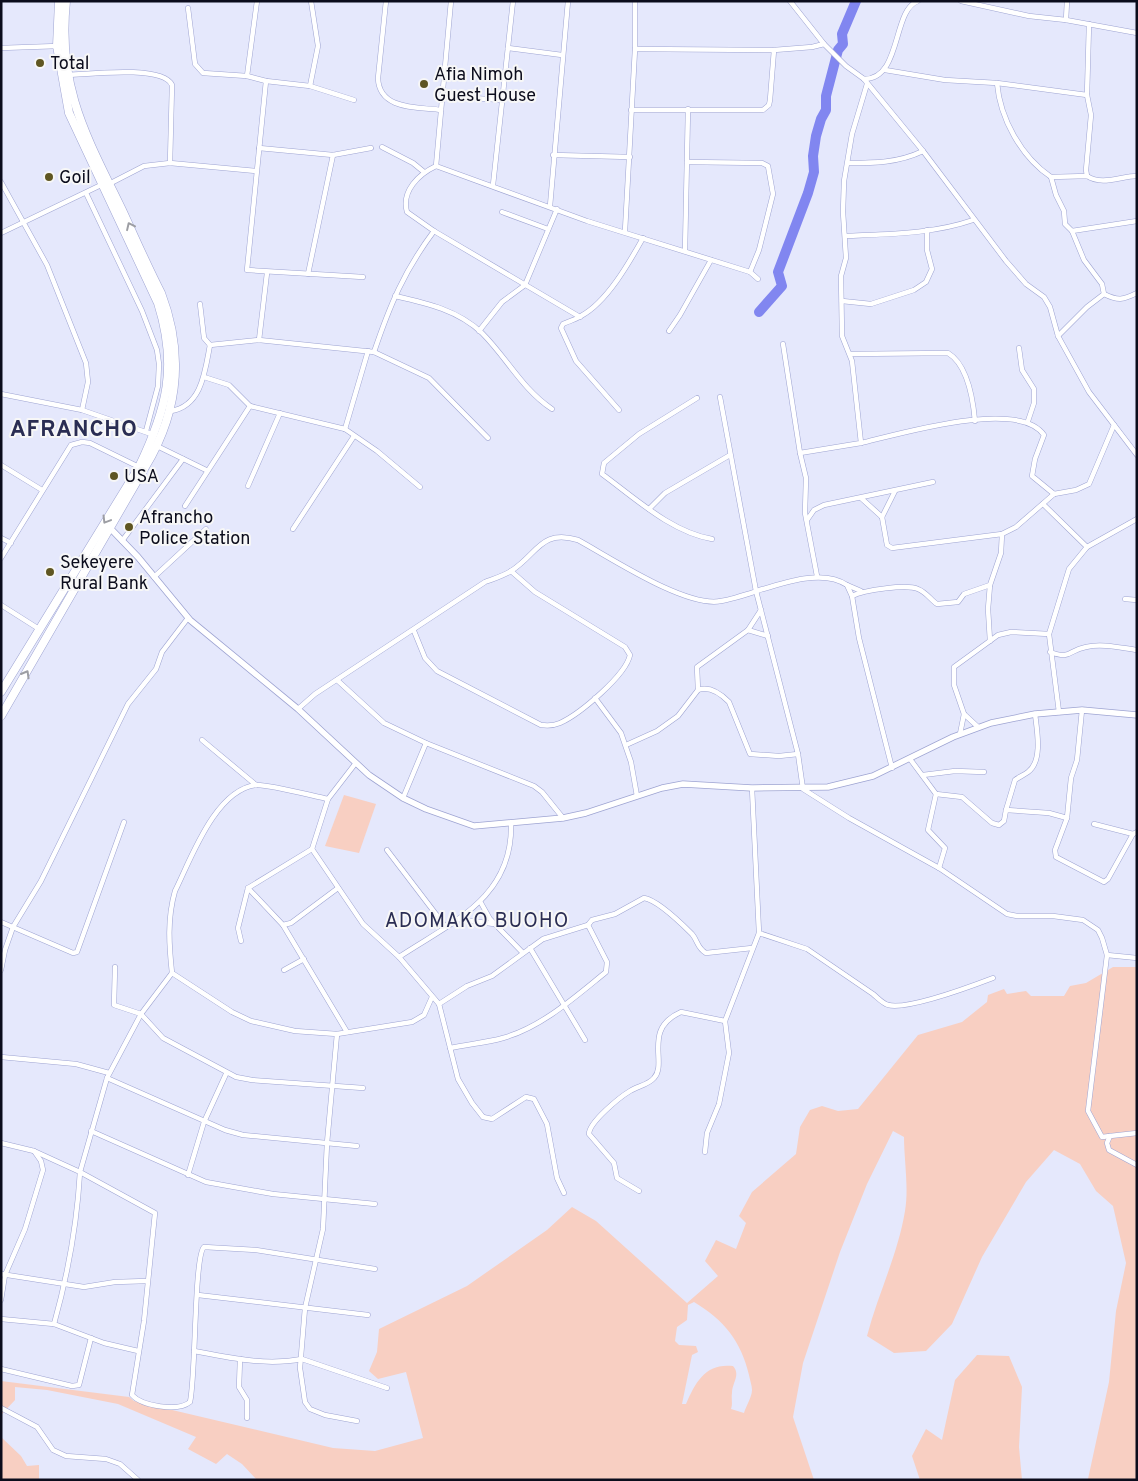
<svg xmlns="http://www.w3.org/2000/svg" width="1138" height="1481" font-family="Overpass,sans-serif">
	<rect width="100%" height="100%" fill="#e5e8fc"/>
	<g fill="#f8cfc2" fill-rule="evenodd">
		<path d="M 344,795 L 376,804 L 359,853 L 325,846 Z"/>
		<path d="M 1113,967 L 1137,967 L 1137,1480 L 1088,1479 L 1109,1382 L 1116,1311 L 1126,1263 L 1113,1206 L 1096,1191 L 1080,1164 L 1054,1150 L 1026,1182 L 982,1257 L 952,1324 L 926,1351 L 894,1353 L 867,1336 C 878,1294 898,1254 905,1211 C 909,1188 904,1160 904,1137 L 893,1131 L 867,1184 L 840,1252 L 803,1363 L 793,1417 L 814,1480 L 257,1480 L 242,1464 L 227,1454 L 216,1464 L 188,1449 L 196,1437 L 118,1404 L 47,1390 L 15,1387 L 15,1400 L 1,1415 L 1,1381 L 129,1397 L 134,1401 L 333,1448 L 375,1451 L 423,1438 L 406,1372 L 378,1379 L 369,1371 L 377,1352 L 379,1329 L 467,1286 L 547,1230 L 572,1207 L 596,1221 L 687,1303 L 718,1276 L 705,1261 L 716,1240 L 736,1249 L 746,1223 L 739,1216 L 752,1192 L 796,1154 L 800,1127 L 810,1110 L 822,1106 L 838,1111 L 858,1109 L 918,1035 L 962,1022 L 987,1002 L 988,995 L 1004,989 L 1007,994 L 1026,991 L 1031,996 L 1064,996 L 1070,986 L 1086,983 ZM 694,1302 C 724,1320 741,1341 749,1375 C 750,1380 752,1386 752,1390 C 752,1397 746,1406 744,1413 L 731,1409 C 733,1403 731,1399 732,1393 C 732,1383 741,1375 733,1366 C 706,1363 696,1381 686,1404 L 682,1404 L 692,1355 L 698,1352 L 696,1346 L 679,1345 L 675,1341 L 677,1327 L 687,1320 L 688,1305 Z"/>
		<path d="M 977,1355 L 1009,1356 L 1022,1387 L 1019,1447 L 1022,1480 L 920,1480 L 912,1456 L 926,1429 L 942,1440 L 955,1380 Z"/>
		<path d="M 1,1437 L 21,1456 L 27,1466 L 39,1465 L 39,1480 L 1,1480 Z"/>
	</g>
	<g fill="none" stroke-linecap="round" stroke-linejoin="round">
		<path stroke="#8186f0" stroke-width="10" d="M 759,312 L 782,286 L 778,272 L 808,193 L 814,172 L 813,156 L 816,136 L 821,119 L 826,110 L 826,96 L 838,50 L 843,44 L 842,34 L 856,1"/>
		<defs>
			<g id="minor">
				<path d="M 386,1 L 378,78 C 379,110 417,107 441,110"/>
				<path d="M 790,1 L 824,44 L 846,66 L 864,79 L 923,151 L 1006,261 L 1026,284 L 1044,297 L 1050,307 L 1058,336 L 1089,392 L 1137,455"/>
				<path d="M 961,1 L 1029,16 L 1066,20 L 1067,1"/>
				<path d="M 188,8 L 195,64 L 203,73 L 247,76 L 266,81 L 310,86 L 354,100"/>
				<path d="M 1066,20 L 1137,33"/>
				<path d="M 1,48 L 58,46"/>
				<path d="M 508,48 L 562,55"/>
				<path d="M 635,49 L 774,50 L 812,47 L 824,44"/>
				<path d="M 885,70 L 945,80 L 997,83 L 1087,95"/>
				<path d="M 67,75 C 88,74 163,65 172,85 L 170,163"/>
				<path d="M 247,76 L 257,1"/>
				<path d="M 864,79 C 902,79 892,10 918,1"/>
				<path d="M 266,81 L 247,270 L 363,277"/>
				<path d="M 997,83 C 1000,118 1021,157 1051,177"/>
				<path d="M 310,86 L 318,46 L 311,1"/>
				<path d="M 442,96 L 502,100"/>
				<path d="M 631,110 L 763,110 L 769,105 L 770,100 L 774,50"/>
				<path d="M 382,147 L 413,163 L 424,172"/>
				<path d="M 259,148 L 333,155 L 371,148"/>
				<path d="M 553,155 L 630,157"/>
				<path d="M 687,162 L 762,163 L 768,166 L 773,194 L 759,250 L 750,272"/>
				<path d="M 848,163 C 874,163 898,163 923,151"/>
				<path d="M 436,166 L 451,1"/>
				<path d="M 1087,176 L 1086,170 L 1091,115 L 1087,95 L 1089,24"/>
				<path d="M 1,182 L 47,265 L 86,363 L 88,382 L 82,410"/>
				<path d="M 109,184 L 144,166 L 170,163 L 256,171"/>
				<path d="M 493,185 L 513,1"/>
				<path d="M 86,193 L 142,311 L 157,350 L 159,364 L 158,386 L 146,431"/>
				<path d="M 550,206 L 568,1"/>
				<path d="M 502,212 L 548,229"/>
				<path d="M 625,231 L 635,49 L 635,1"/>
				<path d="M 1072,231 L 1137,221"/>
				<path d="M 1,233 L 101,185"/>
				<path d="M 846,236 C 888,234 933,234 973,220"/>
				<path d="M 685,251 L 688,109"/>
				<path d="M 308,274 L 333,155"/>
				<path d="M 1104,294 C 1118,301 1123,300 1137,293"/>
				<path d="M 395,296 C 426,303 458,310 482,333 C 507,358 522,389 552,409"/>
				<path d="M 842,301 L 871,304 L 914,290 L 926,282 L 932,269 L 927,250 L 927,230"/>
				<path d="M 200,304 L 204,338 L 210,345 L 259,340 L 374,352 L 429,378 L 488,438"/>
				<path d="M 580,317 L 434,231 L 407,212 C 401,191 419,174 436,166 L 587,221 L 750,272 L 758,279"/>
				<path d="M 479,331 L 502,302 L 525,285 L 557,209"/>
				<path d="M 669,331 L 680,315 L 711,260"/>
				<path d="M 1058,336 L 1087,307 L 1104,294 L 1102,284 L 1084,260 L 1072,231 L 1065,224 L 1064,211 L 1056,195 L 1051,177 L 1087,176 C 1102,186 1121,176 1137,176"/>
				<path d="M 259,340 L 267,273"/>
				<path d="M 783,344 L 800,453 L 806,478 L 805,513 L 817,576"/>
				<path d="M 1019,348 L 1022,370 L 1034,389 L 1034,403 L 1028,421"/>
				<path d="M 374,352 C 390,305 404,271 434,231"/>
				<path d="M 850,354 L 948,353 C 968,365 973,399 975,421"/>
				<path d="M 204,377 L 229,385 L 250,406 L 345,429 L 377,451 L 420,487"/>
				<path d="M 1,394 L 82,410 L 154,435"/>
				<path d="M 720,397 L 756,591 L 798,754 L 803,789 L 849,818 L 939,868 L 1007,914 L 1017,916 L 1053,916 L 1083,920 L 1098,930 L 1102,938 L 1107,955 L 1088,1111 L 1102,1137 L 1110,1136"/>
				<path d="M 697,398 L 639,434 L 604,463 L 602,474 C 635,498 671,532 712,539"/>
				<path d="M 619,410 L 576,361 L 561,328 L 563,324 C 569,321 575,320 581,316 C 607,302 629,263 643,238"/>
				<path d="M 171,411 C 202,406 205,371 210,345"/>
				<path d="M 345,429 L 368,351"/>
				<path d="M 861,443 C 899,434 1019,398 1044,435 L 1035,459 L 1032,476 L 1054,494"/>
				<path d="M 157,446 L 206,470"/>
				<path d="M 800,453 L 861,443 L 852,361 L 842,336 L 841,276 L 846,258 L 843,212 L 844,181 L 852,134 L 867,84"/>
				<path d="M 1,465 L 42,490"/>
				<path d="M 248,486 L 280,413"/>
				<path d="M 861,498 L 882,517 L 887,545 L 892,548 L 1002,534 L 1016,527 L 1054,494 L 1076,490 L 1089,484 L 1114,425"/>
				<path d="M 1043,504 L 1087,547"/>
				<path d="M 185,506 L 250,406"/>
				<path d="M 649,509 L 665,493 L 730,455"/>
				<path d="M 882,517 L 895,491"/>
				<path d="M 807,520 L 814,510 L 824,505 L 933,482"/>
				<path d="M 293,529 L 354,436"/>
				<path d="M 1,538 L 11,543"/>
				<path d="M 122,541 L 183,459"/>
				<path d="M 1,558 L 71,445 L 82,442 L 90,443 L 139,467"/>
				<path d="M 154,577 L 206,529"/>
				<path d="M 847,585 L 861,591"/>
				<path d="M 852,596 C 864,590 907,584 918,589 C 926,592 931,600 937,604 L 958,602 L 964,594 L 990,585"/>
				<path d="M 1125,599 L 1137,600"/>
				<path d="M 1,605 L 39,629"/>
				<path d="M 748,630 L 768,636"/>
				<path d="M 414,631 L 425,658 L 437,671 L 541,725 C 548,726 553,726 560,723 C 580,714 626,675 630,655 L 625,647 L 535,592 L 511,571"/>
				<path d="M 990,641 L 988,609 L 990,585 L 1001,553 L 1002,534"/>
				<path d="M 1050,652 C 1072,660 1068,650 1086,647 C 1102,643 1121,648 1137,650"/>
				<path d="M 337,680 L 384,723 L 426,743 L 534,786 L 542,792 L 563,818"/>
				<path d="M 698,690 L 697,667 L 748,630 L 761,610"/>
				<path d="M 595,698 L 621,733 L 631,762 L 637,796"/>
				<path d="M 298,709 L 315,694 L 485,582 C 493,579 503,576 511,571 C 538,554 540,529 578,540 C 611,558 686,608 721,601 C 756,595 815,563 847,585 L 852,596 L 859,638 L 892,768"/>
				<path d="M 1059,712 L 1049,634 L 1069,569 L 1087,547 L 1137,519"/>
				<path d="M 978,727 L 964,714 L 954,685 L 954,667 L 998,635 L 1011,632 L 1049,634"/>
				<path d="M 960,734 L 964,714"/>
				<path d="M 202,740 L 256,785"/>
				<path d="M 626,745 L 657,731 L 678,716 L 698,690 C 709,686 721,694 729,702 L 750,754 L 779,756 L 798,754"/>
				<path d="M 910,759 L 936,794 L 928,830 L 945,848 L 939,868"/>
				<path d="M 355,764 L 328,799 L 312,849 L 363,924 L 399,957 L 439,1004 L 458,1079 L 472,1103 L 483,1117 L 492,1119 L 526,1097 L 534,1099 L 547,1124 L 557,1178 L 564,1193"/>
				<path d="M 923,775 L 955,771 L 984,772"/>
				<path d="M 752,788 L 759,933 L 807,949 L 873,994 C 878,998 882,1003 888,1005 C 908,1010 972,986 993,978"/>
				<path d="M 936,794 L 962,797 L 992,823 L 999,825 L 1004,821 L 1006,810 L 1049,813 L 1067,818 L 1071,778 L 1077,760 L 1082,710"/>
				<path d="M 403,798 L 426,743"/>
				<path d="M 328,799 C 313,796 268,784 256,785 C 215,790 191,859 175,891 C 167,919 169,945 172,973 L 232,1012 L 251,1021 L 295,1031 L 337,1034 L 412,1022 L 424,1015 L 432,997"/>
				<path d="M 1006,810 L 1015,780 C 1019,777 1024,775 1028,772 C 1043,761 1037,730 1035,714"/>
				<path d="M 1067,818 L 1055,850 L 1056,857 L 1104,882 L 1108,879 L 1133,834 L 1137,832"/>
				<path d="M 1094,824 L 1133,834"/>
				<path d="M 387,850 L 445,926"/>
				<path d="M 248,888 L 283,925 L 291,923 L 338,888"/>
				<path d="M 481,903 L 490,919 L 523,953"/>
				<path d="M 457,919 L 494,924"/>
				<path d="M 1,922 L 73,953 L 77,952 L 124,822"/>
				<path d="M 283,925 L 347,1032"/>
				<path d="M 241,941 L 238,928 L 248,888 L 312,849"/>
				<path d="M 530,948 L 585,1040"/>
				<path d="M 1107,955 L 1137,958"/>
				<path d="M 399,957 C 452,922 513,898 511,824"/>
				<path d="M 115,967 L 114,1005 L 141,1014 L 163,1038 L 236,1077 L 252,1080 L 363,1088"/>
				<path d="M 1,970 L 5,950 L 13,927 L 41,881 L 128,704 L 156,669 L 162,652 L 188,618"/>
				<path d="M 284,970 L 304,959"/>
				<path d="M 172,973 L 141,1014 L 107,1078 L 80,1172 L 155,1213 L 144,1321 L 132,1395 C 142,1406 178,1412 190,1402 C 196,1377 194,1256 204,1247 L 256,1250 L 375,1269"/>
				<path d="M 439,1004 L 467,986 L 492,976 L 543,939 L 588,925 L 592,920 L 615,914 L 644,898 C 657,900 682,924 692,934 C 698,941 697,948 706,953 L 752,948"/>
				<path d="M 337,1034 L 327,1143 L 323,1229 L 305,1308 L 300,1368 L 305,1402 L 310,1409 L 325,1415 L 357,1421"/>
				<path d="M 450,1048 C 467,1044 486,1043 503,1038 C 542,1027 575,997 606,972 L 607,962 L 588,925"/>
				<path d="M 1,1057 L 76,1064 L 109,1073"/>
				<path d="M 107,1078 L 225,1130 L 243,1135 L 357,1146"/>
				<path d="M 91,1131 L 206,1182 L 273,1194 L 375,1204"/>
				<path d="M 1137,1133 L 1110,1136 L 1107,1143 L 1109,1150 L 1137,1165"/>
				<path d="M 1,1143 L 34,1151 L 41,1161 L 43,1170 L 25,1229 L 5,1275 L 1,1300"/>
				<path d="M 34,1151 L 80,1172 C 77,1224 68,1274 54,1324"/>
				<path d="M 705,1152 L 707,1133 L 719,1104 L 729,1053 L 725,1021 L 759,933"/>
				<path d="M 188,1175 L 204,1122 L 226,1074"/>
				<path d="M 639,1191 L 617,1178 L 614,1163 L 589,1134 C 589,1122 620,1097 630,1091 C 638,1086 648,1085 654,1078 C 668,1063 642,1029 681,1012 L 725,1021"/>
				<path d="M 1,1274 L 84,1287 L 115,1282 L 147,1281"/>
				<path d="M 198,1295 L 368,1315"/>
				<path d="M 1,1319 L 54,1324 L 104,1343 L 138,1351"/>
				<path d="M 194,1351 C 230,1358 266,1366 302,1359 L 387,1388"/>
				<path d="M 240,1359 L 239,1387 L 247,1400 L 247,1418"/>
				<path d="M 1,1369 L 72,1386 L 79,1385 L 91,1338"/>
				<path d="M 1,1408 L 37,1427 L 53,1450 L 66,1456 L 106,1459 L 120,1464 L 138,1480"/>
			</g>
			<path id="tertiary" d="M 111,529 L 138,557 L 190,620 L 298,709 L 369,775 L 403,798 L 426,809 L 474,826 L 563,818 L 586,813 L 662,788 L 683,784 L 752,788 L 828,787 L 873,776 L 953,737 L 991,723 L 1035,714 L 1082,710 L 1137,715"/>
			<g id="trunk">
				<path d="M 1,692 L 139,467 C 167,409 178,366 158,303 L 69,113 L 57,46 L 59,1"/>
				<path d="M 1,716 L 152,455 C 180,402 182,348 161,293 C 147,266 135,238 122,210 C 86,136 57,87 66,1"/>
			</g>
		</defs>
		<use href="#minor" stroke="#9ea4d2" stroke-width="5.5"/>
		<use href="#tertiary" stroke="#9ea4d2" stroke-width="7"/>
		<use href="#trunk" stroke="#9ea4d2" stroke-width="9"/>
		<use href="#minor" stroke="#fff" stroke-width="4.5"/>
		<use href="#tertiary" stroke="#fff" stroke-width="5.5"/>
		<use href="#trunk" stroke="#fff" stroke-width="8"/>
	</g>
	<defs><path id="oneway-chevron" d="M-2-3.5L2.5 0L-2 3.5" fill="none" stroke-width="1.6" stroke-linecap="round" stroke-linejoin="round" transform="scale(1.25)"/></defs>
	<g stroke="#9d9ea4">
		<use href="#oneway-chevron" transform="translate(130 226) rotate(-115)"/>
		<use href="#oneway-chevron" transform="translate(106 520) rotate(121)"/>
		<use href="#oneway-chevron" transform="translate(26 674) rotate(-60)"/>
	</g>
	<g fill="#5f5622" stroke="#f7f7f7" stroke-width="2">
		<circle cx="40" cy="63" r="5"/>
		<circle cx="424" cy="84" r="5"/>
		<circle cx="49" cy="177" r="5"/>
		<circle cx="114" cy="476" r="5"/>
		<circle cx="129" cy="527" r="5"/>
		<circle cx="50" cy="572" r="5"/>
	</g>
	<g text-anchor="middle" stroke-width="4" stroke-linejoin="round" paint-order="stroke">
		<g font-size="18" fill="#0b0c1c" stroke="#f7f7f7" text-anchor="start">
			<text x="50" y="69">Total</text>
			<text x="434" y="80">Afia Nimoh<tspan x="434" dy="21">Guest House</tspan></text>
			<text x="59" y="183">Goil</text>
			<text x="124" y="482">USA</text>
			<text x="139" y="523">Afrancho<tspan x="139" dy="21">Police Station</tspan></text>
			<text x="60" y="568">Sekeyere<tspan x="60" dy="21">Rural Bank</tspan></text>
		</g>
		<g font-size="20" letter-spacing="1" fill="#2a2d53" stroke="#f7f7f7">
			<text x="477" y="927">ADOMAKO BUOHO</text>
		</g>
		<g font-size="22" font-weight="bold" letter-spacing="1" fill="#2a2d53" stroke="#f7f7f7">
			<text x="74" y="436">AFRANCHO</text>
		</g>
	</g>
	<rect width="1138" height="1481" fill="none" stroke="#0b0c1c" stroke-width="5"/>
</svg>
